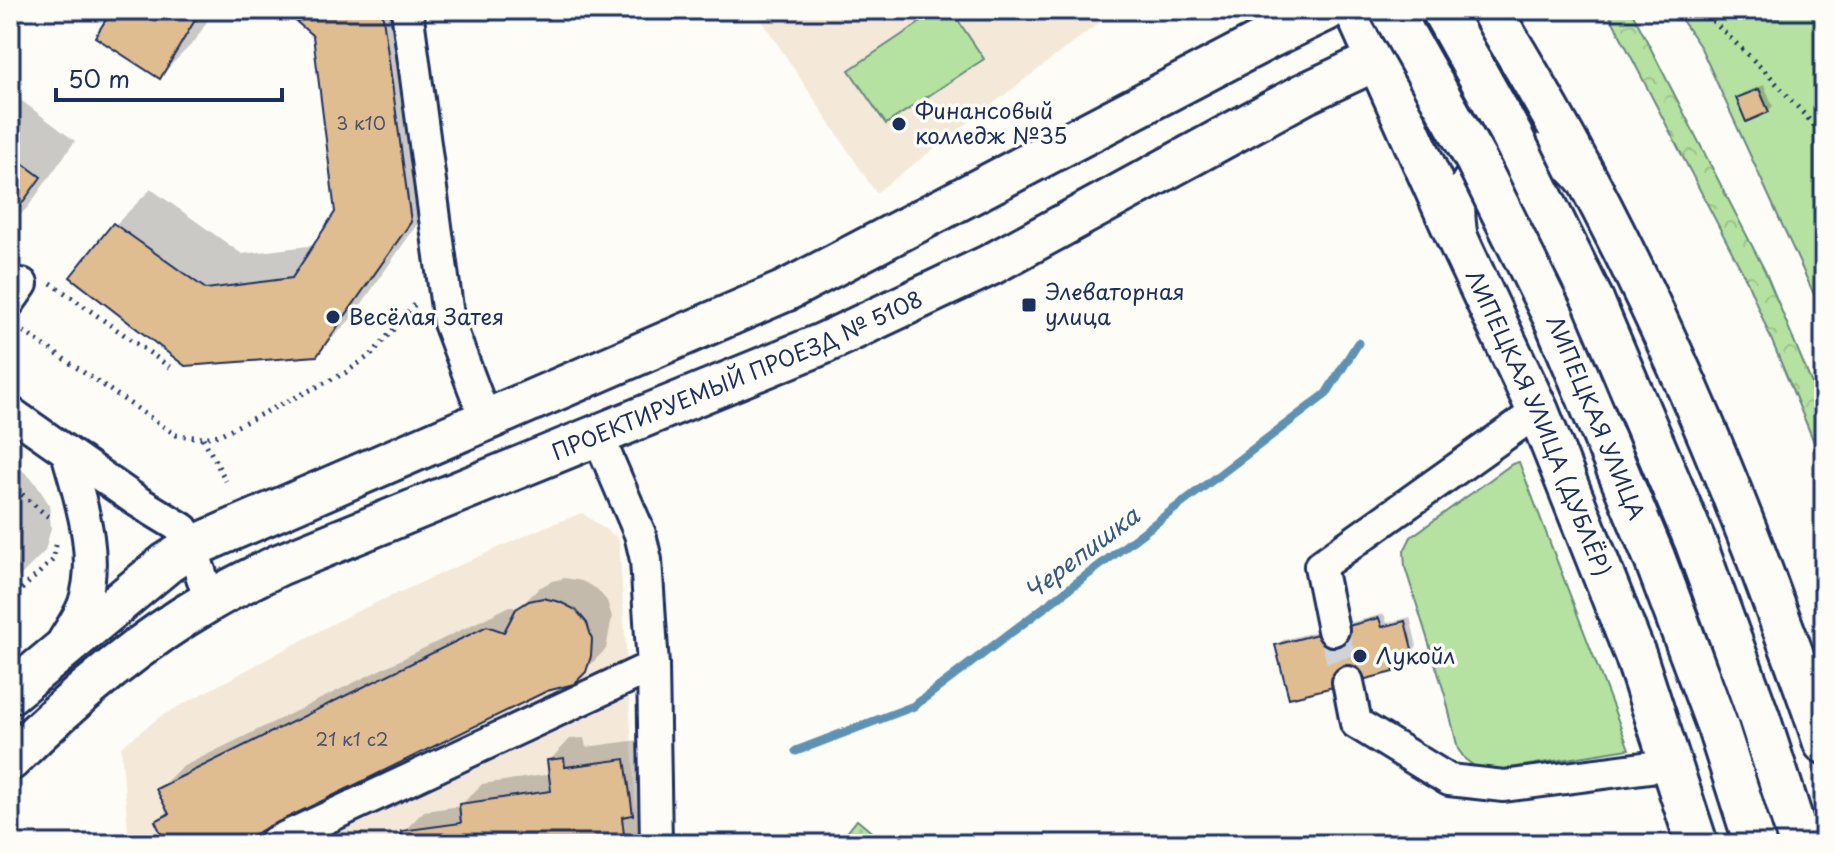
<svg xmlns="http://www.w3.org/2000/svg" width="1834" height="854" font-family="'Playpen Sans',sans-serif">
	<defs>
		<pattern id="forest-crowns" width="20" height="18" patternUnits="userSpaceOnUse" patternTransform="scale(2)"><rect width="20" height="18" fill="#b5e2a0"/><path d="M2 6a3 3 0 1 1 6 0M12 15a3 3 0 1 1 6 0" fill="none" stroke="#9bc28c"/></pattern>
		<pattern id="park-dots" width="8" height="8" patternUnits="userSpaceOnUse" patternTransform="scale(2)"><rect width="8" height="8" fill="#b5e2a0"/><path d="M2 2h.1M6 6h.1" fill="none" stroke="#9bc28c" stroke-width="1.8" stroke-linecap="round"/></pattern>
	</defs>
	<rect width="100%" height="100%" fill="#fdfcf7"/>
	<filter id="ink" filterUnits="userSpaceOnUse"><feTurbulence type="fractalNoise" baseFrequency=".0125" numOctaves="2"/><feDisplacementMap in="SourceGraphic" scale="16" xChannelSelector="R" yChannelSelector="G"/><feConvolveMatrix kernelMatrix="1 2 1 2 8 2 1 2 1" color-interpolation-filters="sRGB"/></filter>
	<g filter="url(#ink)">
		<g fill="#f4e9d8">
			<path d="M 755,10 L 1116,10 L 876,193 Z"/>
			<path d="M 582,513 L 619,539 L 638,844 L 129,844 L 121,747 L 161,716 L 349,615 L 540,529 Z"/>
		</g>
		<g fill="#b5e2a0" stroke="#68887f" stroke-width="2">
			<path d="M 939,10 L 951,10 L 984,59 L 886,124 L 849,70 Z"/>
			<path d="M 1675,10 L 1824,10 L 1824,316 L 1701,48 Z"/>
			<path d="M 1519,462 L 1629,749 L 1498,770 L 1478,769 L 1465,759 L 1458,749 L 1445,695 L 1405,567 L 1404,551 L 1411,537 L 1512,464 Z"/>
		</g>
		<path fill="url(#forest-crowns)" stroke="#68887f" stroke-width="2" d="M 1607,10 L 1631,10 L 1765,271 L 1824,413 L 1824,466 L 1747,281 Z"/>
		<path fill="url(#park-dots)" stroke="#68887f" stroke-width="2" d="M 857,820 L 886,844 L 838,844 Z"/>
		<g fill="#0003">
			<path d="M 114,10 L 214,10 L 195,41 L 160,76 Z"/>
			<path d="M 286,10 L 422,10 L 445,184 L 352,318 L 316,354 L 185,364 L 115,225 L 151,189 L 242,254 L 316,245 L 338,212 L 315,35 Z"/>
			<path d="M 1764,85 L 1773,106 L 1768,111 L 1739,98 L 1744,93 Z"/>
			<path d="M 10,92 L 75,141 L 28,207 L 10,225 Z"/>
			<path d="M 10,459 L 34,481 L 49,504 L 51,528 L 45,551 L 10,586 Z"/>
			<path d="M 565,578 L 582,581 L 597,589 L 607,601 L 612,617 L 606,649 L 573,682 L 547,689 L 229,844 L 169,844 L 157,822 L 169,809 L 159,789 L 180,768 L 510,606 L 518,609 L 539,588 L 552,581 Z"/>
			<path d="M 1384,614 L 1387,623 L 1410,617 L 1417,646 L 1412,651 L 1396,655 L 1398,665 L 1393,670 L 1277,645 L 1283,640 Z"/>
			<path d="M 584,738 L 586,747 L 646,739 L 649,844 L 387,844 L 404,842 L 403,832 L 424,811 L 460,806 L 482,784 L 551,774 L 549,761 L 570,739 Z"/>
		</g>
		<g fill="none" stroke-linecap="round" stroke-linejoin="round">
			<path stroke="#5e92b2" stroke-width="9" d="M 796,751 L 914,706 L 1326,394 L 1358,343"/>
		</g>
		<g fill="#dfbd91" stroke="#1b2f5e" stroke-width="2">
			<path d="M 112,10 L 201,10 L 160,79 L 95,37 Z"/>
			<path d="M 283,10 L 382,10 L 411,222 L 317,356 L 185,366 L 70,277 L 113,223 L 206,289 L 292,278 L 335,212 L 313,36 Z"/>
			<path d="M 1759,89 L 1769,112 L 1746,122 L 1736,98 Z"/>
			<path d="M 10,154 L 41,177 L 10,220 Z"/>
			<path d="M 10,535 L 14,541 L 16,566 L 10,588 Z"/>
			<path d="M 543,598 L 560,602 L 576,610 L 587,623 L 592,639 L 591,656 L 586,672 L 574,684 L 547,691 L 234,844 L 166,844 L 155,821 L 169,814 L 156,789 L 487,626 L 504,632 L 516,609 L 529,601 Z"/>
			<path d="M 1379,618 L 1382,627 L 1405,621 L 1413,653 L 1390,659 L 1394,672 L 1289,698 L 1275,645 Z"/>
			<path d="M 564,758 L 565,767 L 625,759 L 633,815 L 622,817 L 625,844 L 403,844 L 401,831 L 461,823 L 459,804 L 551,791 L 547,760 Z"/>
		</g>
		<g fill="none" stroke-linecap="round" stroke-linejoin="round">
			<path stroke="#d0d3d8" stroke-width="30" stroke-dasharray="30 15" stroke-linecap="butt" d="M 1333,630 L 1348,682"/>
			<defs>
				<g id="minor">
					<path d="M 407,10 L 449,323 L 486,421"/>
					<path d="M 1462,239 C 1460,226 1458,213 1460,201 C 1468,162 1511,138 1548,153 C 1562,159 1572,169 1582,181"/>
					<path d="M 10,301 L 22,284"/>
					<path d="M 10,412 L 137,501 L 183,529 L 192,547 L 210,601"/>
					<path d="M 598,436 L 640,534 L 646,560 L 653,666 L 656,844"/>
					<path d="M 1333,630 L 1320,566 L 1538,411"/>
					<path d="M 63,641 C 70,629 79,617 84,603 C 100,554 80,500 67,452"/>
					<path d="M 1348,682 L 1356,723 L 1449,780 L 1504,786 L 1673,764"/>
					<path d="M 275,842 L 653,666"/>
				</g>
				<g id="major">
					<path id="s1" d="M 1355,10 L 1463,251 L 1538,411 L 1636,657 L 1697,844"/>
					<path d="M 1490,10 C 1608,200 1701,402 1777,612 C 1793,655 1810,699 1824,743"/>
					<path d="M 1593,300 L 1695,541 L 1759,717 L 1800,844"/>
					<path id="s2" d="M 1554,318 L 1654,557 L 1718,728 L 1755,844"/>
					<path d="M 10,693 L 167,563 L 192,547 L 785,291 L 1269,38 L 1327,10"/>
					<path id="s3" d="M 10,760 C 70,700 134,645 208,602 C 231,588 255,577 279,565 L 822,344 L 990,265 L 1304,94 L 1483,10"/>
				</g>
			</defs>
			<use href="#minor" stroke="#1b2f5e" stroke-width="36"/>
			<use href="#major" stroke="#1b2f5e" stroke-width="46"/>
			<g stroke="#1b2f5e" stroke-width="5" stroke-dasharray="2 6" stroke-linecap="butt">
				<path d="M 1701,10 L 1767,73 L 1820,132 L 1824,160"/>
				<path d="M 1820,131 L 1823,10"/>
				<path d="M 51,283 L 174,370"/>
				<path d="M 17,327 L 176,435 L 203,438 L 219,435 L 345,373 L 372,354 L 417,302"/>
				<path d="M 203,438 L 226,481"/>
				<path d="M 10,484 L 52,520"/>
				<path d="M 10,600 L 53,560 L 57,541"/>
			</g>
			<use href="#minor" stroke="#fdfcf7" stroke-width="30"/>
			<use href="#major" stroke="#fdfcf7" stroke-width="40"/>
			<defs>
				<g id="major-bridge">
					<path d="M 1391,10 L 1476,160 L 1554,318"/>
					<path d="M 1442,10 L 1512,136 L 1593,300"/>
				</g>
			</defs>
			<use href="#major-bridge" stroke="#1b2f5e" stroke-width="46" stroke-linecap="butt"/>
			<use href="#major-bridge" stroke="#fdfcf7" stroke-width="40"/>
		</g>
	</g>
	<g fill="#1b2f5e" stroke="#fdfcf7" stroke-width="3">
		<circle cx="899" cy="124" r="8"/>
		<rect x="1021" y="297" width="16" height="16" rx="4"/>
		<circle cx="333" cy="317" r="8"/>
		<circle cx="1360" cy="656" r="8"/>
	</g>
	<g text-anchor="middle" stroke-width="7" stroke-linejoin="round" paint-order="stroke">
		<g font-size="18" fill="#4c526b">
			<text x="361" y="130">3 к10</text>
			<text x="352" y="746">21 к1 с2</text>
		</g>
		<g font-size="22" fill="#1b2f5e" stroke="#fdfcf7" text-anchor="start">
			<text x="915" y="119">Финансовый<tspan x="915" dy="25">колледж №35</tspan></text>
			<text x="1045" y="300">Элеваторная<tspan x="1045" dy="25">улица</tspan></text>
			<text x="349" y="325">Весёлая Затея</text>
			<text x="1376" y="664">Лукойл</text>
		</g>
		<g font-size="22" fill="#1b2f5e" stroke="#fdfcf7">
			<text dy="8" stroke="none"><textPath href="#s3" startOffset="830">ПРОЕКТИРУЕМЫЙ ПРОЕЗД № 5108</textPath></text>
			<text dy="8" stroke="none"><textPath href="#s2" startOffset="108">ЛИПЕЦКАЯ УЛИЦА</textPath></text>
			<text dy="8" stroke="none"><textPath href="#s1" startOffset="452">ЛИПЕЦКАЯ УЛИЦА (ДУБЛЁР)</textPath></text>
		</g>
		<g font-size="24" font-style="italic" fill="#375881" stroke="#fdfcf7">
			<text transform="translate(1082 554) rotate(-37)" y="8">Черепишка</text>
		</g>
	</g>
	<rect width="1834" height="854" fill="none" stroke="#fdfcf7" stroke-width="40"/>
	<rect x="20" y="20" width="1794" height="814" fill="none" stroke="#1b2f5e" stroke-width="3" filter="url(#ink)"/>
	<path d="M56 88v12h226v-12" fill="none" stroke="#1b2f5e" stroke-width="4"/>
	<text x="68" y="88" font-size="24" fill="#1b2f5e" stroke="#fdfcf7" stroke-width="6" paint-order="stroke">50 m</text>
</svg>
